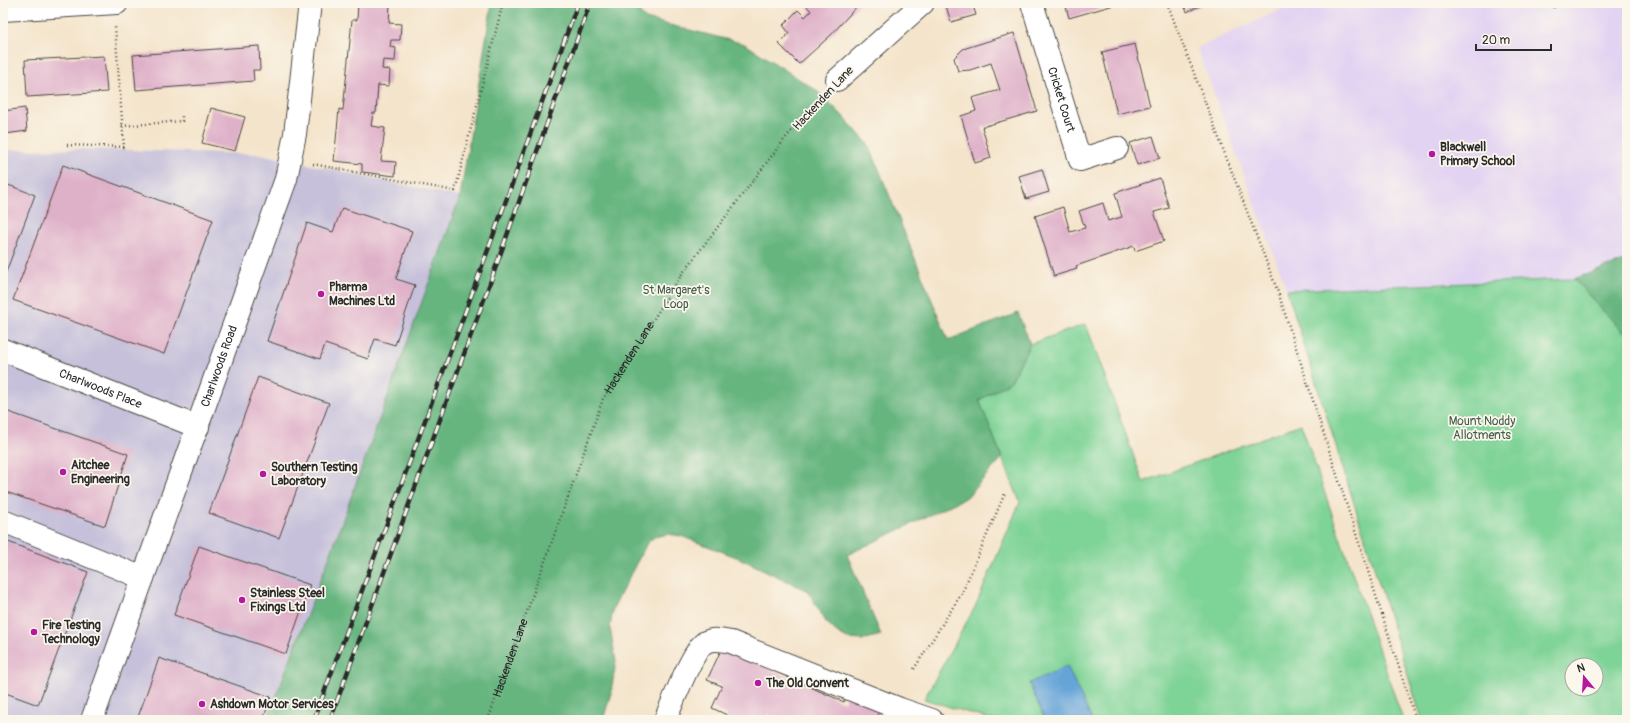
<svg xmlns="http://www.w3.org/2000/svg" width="1630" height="723" font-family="Pangolin,sans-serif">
	<rect width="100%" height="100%" fill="#fbf7ec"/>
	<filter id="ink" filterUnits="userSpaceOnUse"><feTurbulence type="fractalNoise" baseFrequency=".025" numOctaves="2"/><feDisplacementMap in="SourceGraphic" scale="8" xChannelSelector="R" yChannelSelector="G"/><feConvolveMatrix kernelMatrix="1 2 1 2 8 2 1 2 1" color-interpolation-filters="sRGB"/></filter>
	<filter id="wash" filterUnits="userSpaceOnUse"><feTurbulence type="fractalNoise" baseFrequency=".012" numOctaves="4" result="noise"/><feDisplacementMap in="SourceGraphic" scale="16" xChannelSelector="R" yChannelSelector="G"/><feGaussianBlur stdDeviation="0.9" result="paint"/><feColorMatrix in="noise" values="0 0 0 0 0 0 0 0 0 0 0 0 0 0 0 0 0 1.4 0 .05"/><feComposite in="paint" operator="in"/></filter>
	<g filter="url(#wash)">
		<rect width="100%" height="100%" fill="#f4e4cb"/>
		<path fill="#e3d3f2" d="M 1295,3 L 1627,3 L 1627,260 L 1574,279 L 1287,290 L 1197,48 Z"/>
		<path fill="#c6c0da" d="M 87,149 L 260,154 L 460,197 L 333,547 L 267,720 L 3,720 L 3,150 Z"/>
		<g fill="#7ed396" stroke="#547f60" fill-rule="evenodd">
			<path d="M 1574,279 L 1622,331 L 1627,334 L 1627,720 L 1422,720 L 1287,290 ZM 1572,665 L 1596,665 L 1596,689 L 1572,689 Z"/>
			<path d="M 1086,324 L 1143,482 L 1301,424 L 1403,720 L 992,720 L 924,699 L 975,607 L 1020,502 L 979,400 L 1011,381 L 1030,344 Z"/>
		</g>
		<g fill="#66b57f" stroke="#487055">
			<path d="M 492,3 L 639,3 L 637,10 L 646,19 L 745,44 L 816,90 L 841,114 L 869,145 L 948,340 L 1018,313 L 1030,344 L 1011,381 L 979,400 L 1002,458 L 967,497 L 847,555 L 881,635 L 862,640 L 849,639 L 838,633 L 826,622 L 808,591 L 739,558 L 681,536 L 668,534 L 654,537 L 646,545 L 613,608 L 610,628 L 616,661 L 611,693 L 603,720 L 267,720 L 333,547 L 460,197 Z"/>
			<path d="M 1627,260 L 1627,334 L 1622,331 L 1574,279 Z"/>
		</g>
		<path fill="#66a4d8" stroke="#486882" d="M 1067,666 L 1092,720 L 1045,720 L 1029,683 Z"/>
		<g id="blocks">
			<g fill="#dfb1c9">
				<path d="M 358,3 L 390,3 L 389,23 L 401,24 L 400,40 L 391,40 L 390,47 L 396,48 L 395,61 L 383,60 L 382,69 L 390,70 L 389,86 L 378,85 L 376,113 L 373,113 L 371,126 L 385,128 L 381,161 L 396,162 L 395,176 L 362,172 L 362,164 L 334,161 L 339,109 L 343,110 L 352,20 L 357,20 Z"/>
				<path d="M 804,3 L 860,3 L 831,35 L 799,64 L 779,44 L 789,33 L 783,25 L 798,10 L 805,17 L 811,11 Z"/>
				<path d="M 945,3 L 972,3 L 976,15 L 951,22 Z"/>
				<path d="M 1065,3 L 1121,3 L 1069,18 Z"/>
				<path d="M 1183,3 L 1206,3 L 1187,12 Z"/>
				<path d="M 1551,3 L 1563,3 L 1553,8 Z"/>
				<path d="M 1014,33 L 1037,111 L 982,127 L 991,158 L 975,163 L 961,116 L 976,111 L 972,98 L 1000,90 L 991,63 L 970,70 L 958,71 L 954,58 L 963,49 Z"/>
				<path d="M 1135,44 L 1150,106 L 1117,114 L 1102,52 Z"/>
				<path d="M 259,46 L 260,70 L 253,70 L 254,81 L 136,90 L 133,55 Z"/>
				<path d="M 104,56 L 107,92 L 27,97 L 25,60 Z"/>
				<path d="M 25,108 L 27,131 L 5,134 L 3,111 Z"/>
				<path d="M 211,108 L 245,117 L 235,151 L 202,143 Z"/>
				<path d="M 1153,136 L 1160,158 L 1137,165 L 1130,143 Z"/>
				<path d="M 63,165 L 213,220 L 164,354 L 13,300 Z"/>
				<path d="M 1042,169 L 1049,192 L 1026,199 L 1019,176 Z"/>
				<path d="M 1160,178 L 1169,208 L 1154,212 L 1164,241 L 1135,251 L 1134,246 L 1076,266 L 1077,269 L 1054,276 L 1035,216 L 1063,207 L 1070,232 L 1085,228 L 1079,211 L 1103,203 L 1108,221 L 1122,217 L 1115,193 Z"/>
				<path d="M 3,183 L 35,195 L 3,280 Z"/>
				<path d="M 342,208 L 412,231 L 396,279 L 415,285 L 395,345 L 375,339 L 368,359 L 325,344 L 320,359 L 267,341 L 307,223 L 333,232 Z"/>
				<path d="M 258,377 L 329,403 L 279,538 L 209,513 Z"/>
				<path d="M 3,410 L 128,454 L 105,526 L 3,491 Z"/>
				<path d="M 3,540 L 88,572 L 38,705 L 3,692 Z"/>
				<path d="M 199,546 L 310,585 L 286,654 L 174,615 Z"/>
				<path d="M 722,648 L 844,702 L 848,692 L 882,707 L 876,720 L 781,720 L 768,714 L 765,720 L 724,720 L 727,715 L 712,708 L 722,686 L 707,680 Z"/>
				<path d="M 159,658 L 271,697 L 263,720 L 137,720 Z"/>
			</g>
		</g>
	</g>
	<g filter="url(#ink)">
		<use href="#blocks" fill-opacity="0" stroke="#494743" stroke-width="1"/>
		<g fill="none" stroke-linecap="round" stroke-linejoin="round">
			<defs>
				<g id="minor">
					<path id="s2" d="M 1032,3 L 1080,160 L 1117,148"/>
					<path d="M 3,10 L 117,3"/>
					<path d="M 837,80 L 923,3"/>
					<path id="s3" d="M 3,350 L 198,427"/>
					<path d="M 3,521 L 143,578"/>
					<path id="s4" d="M 92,720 L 286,179 L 295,134 L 310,3"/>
					<path d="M 665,720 C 672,704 692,652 704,643 C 712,638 722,640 731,642 L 900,709 L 932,720"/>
				</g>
			</defs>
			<use href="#minor" stroke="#494743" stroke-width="24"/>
			<g stroke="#494743" stroke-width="2.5" stroke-dasharray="1 3" stroke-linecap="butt">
				<path d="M 1167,3 L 1278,292 L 1416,720"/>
				<path d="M 122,126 L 182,121 L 182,115"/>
				<path d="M 67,145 L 124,147 L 115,26"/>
				<path d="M 313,164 L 455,191 L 503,3"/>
				<path d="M 914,669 L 962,593 L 1005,493"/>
				<path id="s1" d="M 488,720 L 603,399 L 682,274 L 787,136 L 822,97"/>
			</g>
			<use href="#minor" stroke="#fff" stroke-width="22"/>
			<defs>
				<g id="rail">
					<path d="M 314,720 L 477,280 L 578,3"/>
					<path d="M 330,720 L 490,283 L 590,3"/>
				</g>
			</defs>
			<use href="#rail" stroke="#2b2b2b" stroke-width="4.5"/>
			<use href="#rail" stroke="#fbf7ec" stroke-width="3" stroke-dasharray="9" stroke-linecap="butt"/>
		</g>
	</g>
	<g fill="#b5179e" stroke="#fbf7ec" stroke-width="1.5">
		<circle cx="1432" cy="154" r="4"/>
		<circle cx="321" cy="294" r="4"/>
		<circle cx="63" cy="472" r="4"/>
		<circle cx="263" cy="474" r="4"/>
		<circle cx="242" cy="600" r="4"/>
		<circle cx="34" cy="632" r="4"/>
		<circle cx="758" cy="683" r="4"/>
		<circle cx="202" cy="704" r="4"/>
	</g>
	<g text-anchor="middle" stroke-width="3.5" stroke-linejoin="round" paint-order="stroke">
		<g font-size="12" fill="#2b2b2b" stroke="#fbf7ec">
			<text transform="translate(823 98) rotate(-47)" y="4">Hackenden Lane</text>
			<text dy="4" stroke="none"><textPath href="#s2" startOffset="101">Cricket Court</textPath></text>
			<text dy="4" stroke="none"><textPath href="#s1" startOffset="390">Hackenden Lane</textPath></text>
			<text dy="4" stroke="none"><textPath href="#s4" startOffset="376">Charlwoods Road</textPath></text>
			<text dy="4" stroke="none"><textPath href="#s3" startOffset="105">Charlwoods Place</textPath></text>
			<text dy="4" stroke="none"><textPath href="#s1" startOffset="66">Hackenden Lane</textPath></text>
		</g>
		<g font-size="12" font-weight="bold" fill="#2b2b2b" stroke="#fbf7ec" text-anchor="start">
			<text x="1440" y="151">Blackwell<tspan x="1440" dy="14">Primary School</tspan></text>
			<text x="329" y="291">Pharma<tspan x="329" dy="14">Machines Ltd</tspan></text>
			<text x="71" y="469">Aitchee<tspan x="71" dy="14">Engineering</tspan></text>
			<text x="271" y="471">Southern Testing<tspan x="271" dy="14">Laboratory</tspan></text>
			<text x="250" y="597">Stainless Steel<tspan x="250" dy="14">Fixings Ltd</tspan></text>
			<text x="42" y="629">Fire Testing<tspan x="42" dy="14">Technology</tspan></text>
			<text x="766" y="687">The Old Convent</text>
			<text x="210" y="708">Ashdown Motor Services</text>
		</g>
		<g font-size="12" fill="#445d4b" stroke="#fbf7ec">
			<text x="676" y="294">St Margaret's<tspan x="676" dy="14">Loop</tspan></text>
			<text x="1482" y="425">Mount Noddy<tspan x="1482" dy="14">Allotments</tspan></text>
		</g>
	</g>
	<rect width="1630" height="723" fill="none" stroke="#fbf7ec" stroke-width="16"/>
	<g transform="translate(1584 677) rotate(342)"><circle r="19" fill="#fbf7ec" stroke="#a8a59f"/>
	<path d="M0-3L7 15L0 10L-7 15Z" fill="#b5179e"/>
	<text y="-6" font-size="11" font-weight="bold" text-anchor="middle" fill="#2b2b2b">N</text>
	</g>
	<path d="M1476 44v6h75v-6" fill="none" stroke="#2b2b2b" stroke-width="2"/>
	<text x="1482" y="44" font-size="12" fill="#2b2b2b" stroke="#fbf7ec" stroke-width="3" paint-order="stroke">20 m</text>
</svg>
